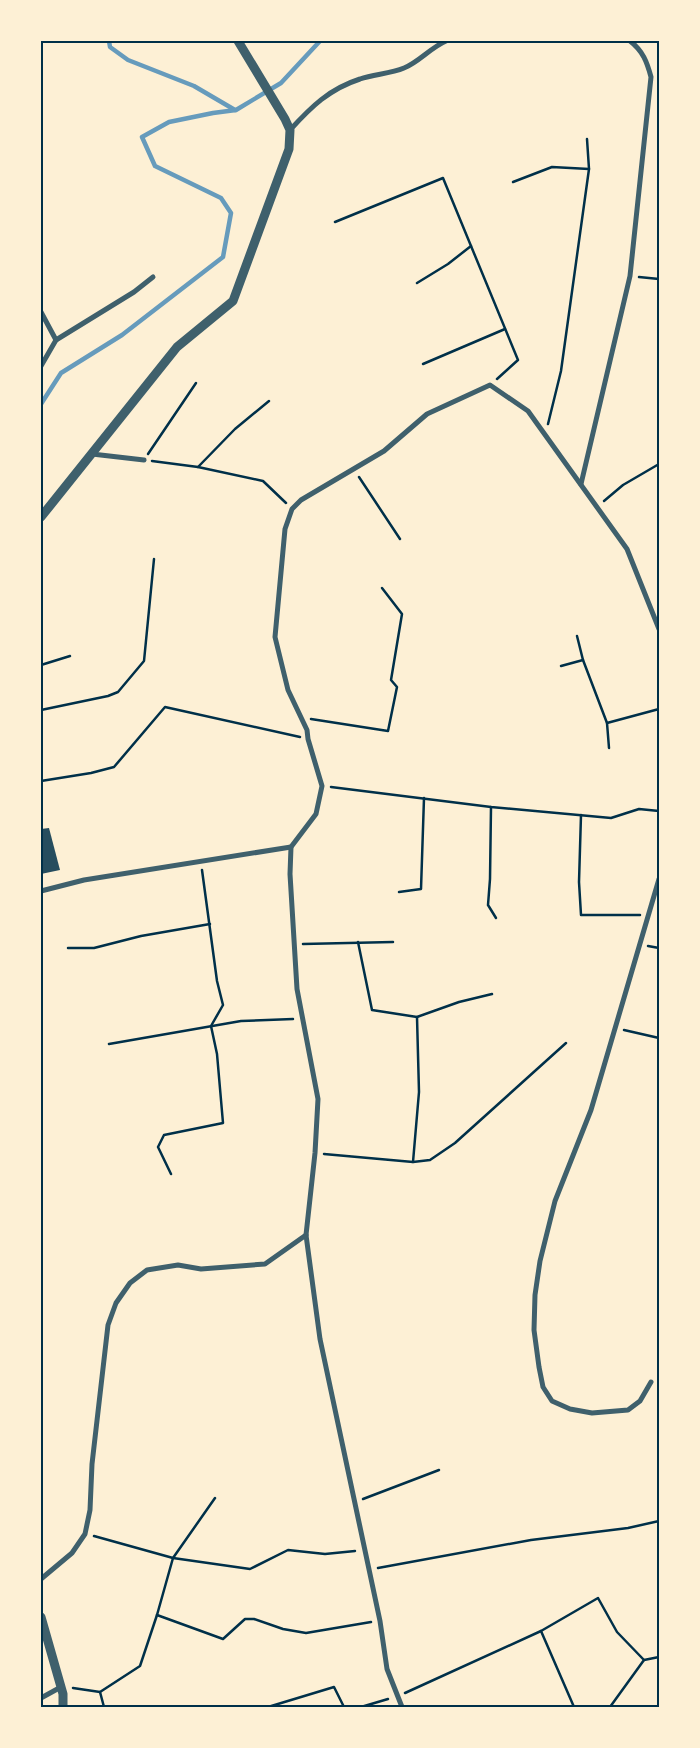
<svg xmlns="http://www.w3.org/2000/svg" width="700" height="1748" font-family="'Fira Sans Condensed',sans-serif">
	<rect width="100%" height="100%" fill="#fdf0d5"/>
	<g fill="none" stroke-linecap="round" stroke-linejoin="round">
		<g stroke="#669bbc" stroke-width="4.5">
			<path d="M 109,41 L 110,47 L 128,60 L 194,86 L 235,110"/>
			<path d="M 41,404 L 61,373 L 122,335 L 223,257 L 231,213 L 221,198 L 155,166 L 142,137 L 169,122 L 213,113 L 236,110 L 281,83 L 320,41"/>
		</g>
	</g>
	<path fill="#264d5e" d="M 49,828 L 60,870 L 41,874 L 41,829 Z"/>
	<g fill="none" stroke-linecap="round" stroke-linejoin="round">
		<g stroke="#003049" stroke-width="2.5">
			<path d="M 513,182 L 552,167 L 589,169"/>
			<path d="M 335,222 L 443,178 L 518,360 L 497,379"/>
			<path d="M 639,277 L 659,279"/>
			<path d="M 417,283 L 448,264 L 471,246"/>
			<path d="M 423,364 L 505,329"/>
			<path d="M 548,424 L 561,371 L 589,169 L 587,139"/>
			<path d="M 148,454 L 196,383"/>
			<path d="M 152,461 L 198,467 L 263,481 L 286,503"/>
			<path d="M 198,467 L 235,429 L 269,401"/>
			<path d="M 359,477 L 400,539"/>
			<path d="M 604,501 L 623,485 L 659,464"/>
			<path d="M 577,636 L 583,660 L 607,723 L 609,748"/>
			<path d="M 41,665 L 70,656"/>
			<path d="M 561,666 L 583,660"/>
			<path d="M 41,710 L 108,696 L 118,692 L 144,661 L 154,559"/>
			<path d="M 311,719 L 388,731 L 397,687 L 391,680 L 402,614 L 382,588"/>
			<path d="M 607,723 L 659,709"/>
			<path d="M 41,781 L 91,773 L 114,767 L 165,707 L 300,737"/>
			<path d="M 331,787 L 491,807 L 611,818 L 639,809 L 659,811"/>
			<path d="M 491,807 L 490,879 L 488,905 L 496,918"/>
			<path d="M 581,815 L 579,882 L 581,915 L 640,915"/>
			<path d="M 399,892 L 421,889 L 424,798"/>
			<path d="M 358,942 L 372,1010 L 417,1017 L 459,1002 L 492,994"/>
			<path d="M 303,944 L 393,942"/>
			<path d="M 648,946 L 659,948"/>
			<path d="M 68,948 L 94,948 L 141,936 L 210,924"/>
			<path d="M 624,1030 L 659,1038"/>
			<path d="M 109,1044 L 241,1021 L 293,1019"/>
			<path d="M 324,1154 L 413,1162 L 430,1160 L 455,1143 L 566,1043"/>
			<path d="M 413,1162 L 419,1092 L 417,1017"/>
			<path d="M 171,1174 L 158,1147 L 164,1135 L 223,1123 L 217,1054 L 211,1026 L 223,1005 L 217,981 L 202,870"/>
			<path d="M 363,1499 L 439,1470"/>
			<path d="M 94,1536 L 173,1558 L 250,1569 L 288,1550 L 325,1554 L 355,1551"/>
			<path d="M 378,1568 L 531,1540 L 628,1528 L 659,1521"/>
			<path d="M 157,1615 L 223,1639 L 245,1619 L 254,1619 L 283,1629 L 306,1633 L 371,1622"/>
			<path d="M 541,1631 L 574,1707"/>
			<path d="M 73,1688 L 100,1692 L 140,1666 L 157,1615 L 173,1558 L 215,1498"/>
			<path d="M 100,1692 L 104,1707"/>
			<path d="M 405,1693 L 541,1631 L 598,1598 L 617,1632 L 644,1660 L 659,1657"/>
			<path d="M 268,1707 L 334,1687 L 344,1707"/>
			<path d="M 361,1707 L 388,1699"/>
			<path d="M 610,1707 L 644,1660"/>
		</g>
		<g stroke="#3f606c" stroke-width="5">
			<path d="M 290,130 C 311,107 329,89 360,79 C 374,74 390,74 404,68 C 419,62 430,48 446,41"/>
			<path d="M 41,312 L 56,340"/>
			<path d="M 41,366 L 56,340 L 134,292 L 153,277"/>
			<path d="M 92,454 L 144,460"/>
			<path d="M 581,484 L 630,276 L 651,77 C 647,62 643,51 630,41"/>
			<path d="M 41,891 L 84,880 L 291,847"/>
			<path d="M 651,1382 L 640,1401 L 628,1410 L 592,1413 L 570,1409 L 552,1401 L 543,1387 L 539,1367 L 534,1330 L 535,1295 L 540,1261 L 555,1201 L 591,1110 L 659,879"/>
			<path d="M 41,1579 L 72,1553 L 85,1534 L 90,1510 L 92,1464 L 108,1325 L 116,1303 L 130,1283 L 147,1270 L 178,1265 L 201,1269 L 265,1264 L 306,1235"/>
			<path d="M 41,1698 L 61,1687"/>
			<path d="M 402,1707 L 387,1669 L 380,1621 L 320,1339 L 306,1235 L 315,1153 L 318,1099 L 297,989 L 290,874 L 291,847 L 316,814 L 322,786 L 308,739 L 307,730 L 288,690 L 275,637 L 285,529 L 292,509 L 301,500 L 384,451 L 427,414 L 490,385 L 528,411 L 627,549 L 659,629"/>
		</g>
		<g stroke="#3f606c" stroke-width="9">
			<path d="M 41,517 L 177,347 L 233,301 L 289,149 L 290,130 L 285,119 L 238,41"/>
			<path d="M 41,1617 L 63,1694 L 63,1707"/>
		</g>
	</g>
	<rect width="700" height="1748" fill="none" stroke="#fdf0d5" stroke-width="85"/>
	<rect x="42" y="42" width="616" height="1664" fill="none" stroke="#003049" stroke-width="2"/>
</svg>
